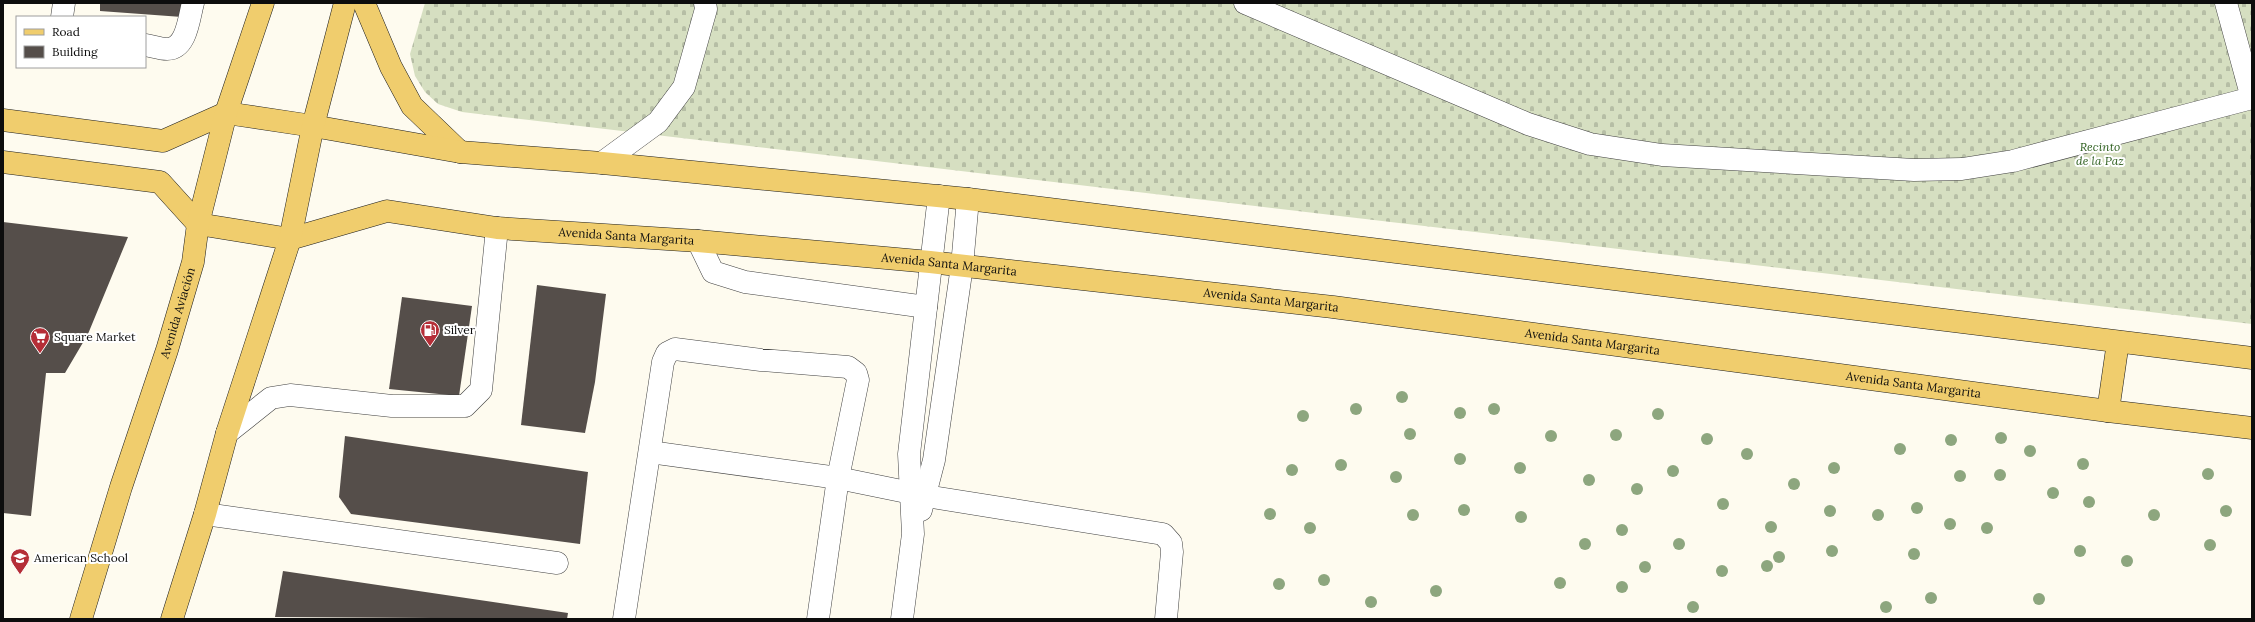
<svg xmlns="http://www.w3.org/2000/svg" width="2255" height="622" font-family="Lora,serif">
	<defs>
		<pattern id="cemetery-stones" width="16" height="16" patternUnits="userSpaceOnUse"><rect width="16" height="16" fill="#d6dfc1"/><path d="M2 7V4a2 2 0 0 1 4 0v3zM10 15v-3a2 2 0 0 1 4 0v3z" fill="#b6bea5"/></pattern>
	</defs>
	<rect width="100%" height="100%" fill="#fefbef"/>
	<path fill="url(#cemetery-stones)" d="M 425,3 L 2252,3 L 2252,324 L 462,112 L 438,104 L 425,92 L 415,76 L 410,54 Z"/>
	<g fill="#554e4a">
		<path d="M 100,3 L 182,3 L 182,17 L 100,11 Z"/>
		<path d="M 3,222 L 128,237 L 88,334 L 65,373 L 46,373 L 31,516 L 3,513 Z"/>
		<path d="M 537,285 L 606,294 L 595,382 L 585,433 L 521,425 Z"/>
		<path d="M 402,297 L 472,306 L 459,396 L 389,389 Z"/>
		<path d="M 345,436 L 588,472 L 580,544 L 351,514 L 339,497 Z"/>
		<path d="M 283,571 L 568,613 L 567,619 L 275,617 Z"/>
	</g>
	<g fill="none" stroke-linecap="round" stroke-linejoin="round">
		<defs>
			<g id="minor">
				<path d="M 1245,3 L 1528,124 L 1590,144 L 1662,155 L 1914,170 L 1962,169 L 2013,161 L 2252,98"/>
				<path d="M 2226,3 L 2252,98"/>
				<path d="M 62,17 L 64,3"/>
				<path d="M 145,45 C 152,46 160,49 167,49 C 187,49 189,17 193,3"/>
				<path d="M 602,163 L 658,122 L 684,87 L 706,9 L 705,3"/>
				<path d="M 698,241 L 713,272 L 745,282 L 926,307"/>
				<path d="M 227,433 L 271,398 L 290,395 L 392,406 L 465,406 L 481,390 L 497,228"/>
				<path d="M 650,452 L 838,478 L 926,496 L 1163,534 L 1171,543 L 1172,552 L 1166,619"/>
				<path d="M 921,510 L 934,460 L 962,266 L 968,199"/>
				<path d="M 205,514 L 557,563"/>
				<path d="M 624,619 L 663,362 L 667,353 L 675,349 L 761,360 L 848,367 L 856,373 L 858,380 L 838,478 L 818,619"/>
				<path d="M 902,619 L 913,534 L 909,454 L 939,196"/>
			</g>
			<g id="major">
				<path d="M 364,3 L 391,67 L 412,106 L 460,152"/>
				<path d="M 3,120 L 163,141 L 226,113 L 313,126 L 460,152 L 602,163 L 968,199 L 2252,358"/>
				<path id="s1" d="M 3,162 L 160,182 L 198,224 L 290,239 L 387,211 L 497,228 L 698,241 L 930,262 L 1333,307 L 2108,411 L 2252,428"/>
				<path d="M 2108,411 L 2118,342"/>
				<path id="s2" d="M 81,619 L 121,487 L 167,350 L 193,262 L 198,224 L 226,113 L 263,3"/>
				<path d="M 172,619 L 205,514 L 227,433 L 290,239 L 313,126 L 345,3"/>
			</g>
		</defs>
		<use href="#minor" stroke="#404040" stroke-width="23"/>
		<use href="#major" stroke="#1e1e1e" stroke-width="23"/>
		<use href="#minor" stroke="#fff" stroke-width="22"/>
		<use href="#major" stroke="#f0cd6d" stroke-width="22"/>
	</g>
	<g fill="#8da67e">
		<circle cx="1402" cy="397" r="6"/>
		<circle cx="1356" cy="409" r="6"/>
		<circle cx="1494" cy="409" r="6"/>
		<circle cx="1460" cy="413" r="6"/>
		<circle cx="1658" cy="414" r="6"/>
		<circle cx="1303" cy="416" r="6"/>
		<circle cx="1410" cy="434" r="6"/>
		<circle cx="1616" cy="435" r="6"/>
		<circle cx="1551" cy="436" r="6"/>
		<circle cx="2001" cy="438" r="6"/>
		<circle cx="1707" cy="439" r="6"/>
		<circle cx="1951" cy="440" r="6"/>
		<circle cx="1900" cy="449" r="6"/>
		<circle cx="2030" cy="451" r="6"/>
		<circle cx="1747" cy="454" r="6"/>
		<circle cx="1460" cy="459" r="6"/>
		<circle cx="2083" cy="464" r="6"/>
		<circle cx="1341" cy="465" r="6"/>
		<circle cx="1520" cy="468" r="6"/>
		<circle cx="1834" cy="468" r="6"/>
		<circle cx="1292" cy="470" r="6"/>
		<circle cx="1673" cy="471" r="6"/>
		<circle cx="2208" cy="474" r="6"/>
		<circle cx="2000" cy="475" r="6"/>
		<circle cx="1960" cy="476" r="6"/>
		<circle cx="1396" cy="477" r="6"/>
		<circle cx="1589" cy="480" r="6"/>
		<circle cx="1794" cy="484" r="6"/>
		<circle cx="1637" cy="489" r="6"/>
		<circle cx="2053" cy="493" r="6"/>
		<circle cx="2089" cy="502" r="6"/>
		<circle cx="1723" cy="504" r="6"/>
		<circle cx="1917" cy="508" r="6"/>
		<circle cx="1464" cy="510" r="6"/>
		<circle cx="1830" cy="511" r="6"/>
		<circle cx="2226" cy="511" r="6"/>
		<circle cx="1270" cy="514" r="6"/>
		<circle cx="1413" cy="515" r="6"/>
		<circle cx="1878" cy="515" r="6"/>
		<circle cx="2154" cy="515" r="6"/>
		<circle cx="1521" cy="517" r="6"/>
		<circle cx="1950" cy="524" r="6"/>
		<circle cx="1771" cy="527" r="6"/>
		<circle cx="1310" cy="528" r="6"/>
		<circle cx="1987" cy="528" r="6"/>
		<circle cx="1622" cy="530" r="6"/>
		<circle cx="1585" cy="544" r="6"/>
		<circle cx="1679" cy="544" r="6"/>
		<circle cx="2210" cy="545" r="6"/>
		<circle cx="1832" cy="551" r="6"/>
		<circle cx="2080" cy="551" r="6"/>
		<circle cx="1914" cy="554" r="6"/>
		<circle cx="1779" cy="557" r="6"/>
		<circle cx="2127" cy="561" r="6"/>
		<circle cx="1767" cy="566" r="6"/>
		<circle cx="1645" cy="567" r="6"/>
		<circle cx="1722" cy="571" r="6"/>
		<circle cx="1324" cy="580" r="6"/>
		<circle cx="1560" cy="583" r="6"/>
		<circle cx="1279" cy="584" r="6"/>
		<circle cx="1622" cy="587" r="6"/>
		<circle cx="1436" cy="591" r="6"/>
		<circle cx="1931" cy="598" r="6"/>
		<circle cx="2039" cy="599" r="6"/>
		<circle cx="1371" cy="602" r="6"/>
		<circle cx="1693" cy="607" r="6"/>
		<circle cx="1886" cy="607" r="6"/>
	</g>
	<defs>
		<symbol id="fuel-pin" viewBox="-11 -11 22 30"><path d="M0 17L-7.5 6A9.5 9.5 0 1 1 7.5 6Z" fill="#b52e37" stroke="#fff"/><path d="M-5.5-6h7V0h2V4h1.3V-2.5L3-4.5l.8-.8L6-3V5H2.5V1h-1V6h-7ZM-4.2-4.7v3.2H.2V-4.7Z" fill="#fff"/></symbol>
		<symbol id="supermarket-pin" viewBox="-11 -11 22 30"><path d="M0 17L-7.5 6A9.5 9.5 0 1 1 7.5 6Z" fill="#b52e37" stroke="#fff"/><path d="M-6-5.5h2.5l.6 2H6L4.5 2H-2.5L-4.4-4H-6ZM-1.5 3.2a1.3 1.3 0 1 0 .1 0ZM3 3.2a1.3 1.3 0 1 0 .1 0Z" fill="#fff"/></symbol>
		<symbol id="school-pin" viewBox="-11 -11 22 30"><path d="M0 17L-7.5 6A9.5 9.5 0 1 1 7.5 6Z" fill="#b52e37" stroke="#fff"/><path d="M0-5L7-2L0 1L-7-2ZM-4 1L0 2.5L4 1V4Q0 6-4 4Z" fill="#fff"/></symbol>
	</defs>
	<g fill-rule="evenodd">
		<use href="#fuel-pin" x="419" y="319" width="22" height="30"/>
		<use href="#supermarket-pin" x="29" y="326" width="22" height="30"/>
		<use href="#school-pin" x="9" y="547" width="22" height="30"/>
	</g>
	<g text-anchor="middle" stroke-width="4" stroke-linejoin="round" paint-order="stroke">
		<g font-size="12" font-style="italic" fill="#306121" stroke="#fff">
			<text x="2100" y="151">Recinto<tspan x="2100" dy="14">de la Paz</tspan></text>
		</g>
		<g font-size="12" fill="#0d0d0d" stroke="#fff">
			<text dy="4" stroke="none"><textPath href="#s1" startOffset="650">Avenida Santa Margarita</textPath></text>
			<text dy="4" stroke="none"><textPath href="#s1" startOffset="974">Avenida Santa Margarita</textPath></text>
			<text dy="4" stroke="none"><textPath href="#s1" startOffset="1298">Avenida Santa Margarita</textPath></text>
			<text dy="4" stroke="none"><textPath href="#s2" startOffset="321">Avenida Aviación</textPath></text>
			<text dy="4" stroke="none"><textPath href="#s1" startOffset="1622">Avenida Santa Margarita</textPath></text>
			<text dy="4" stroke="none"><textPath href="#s1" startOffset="1946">Avenida Santa Margarita</textPath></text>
		</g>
		<g font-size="12" fill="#0d0d0d" stroke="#fff" text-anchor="start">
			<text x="444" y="334">Silver</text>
			<text x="54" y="341">Square Market</text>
			<text x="34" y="562">American School</text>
		</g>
	</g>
	<rect width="2255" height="622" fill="none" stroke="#0d0d0d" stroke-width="8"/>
	<rect x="16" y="16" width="130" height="52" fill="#ffffff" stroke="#9e9e9e"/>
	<rect x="24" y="29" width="20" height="6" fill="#f0cd6d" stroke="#9e9e9e"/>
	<text x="52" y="36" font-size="12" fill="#0d0d0d">Road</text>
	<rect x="24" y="46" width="20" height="12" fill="#554e4a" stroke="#9e9e9e"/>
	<text x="52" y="56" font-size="12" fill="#0d0d0d">Building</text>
</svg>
